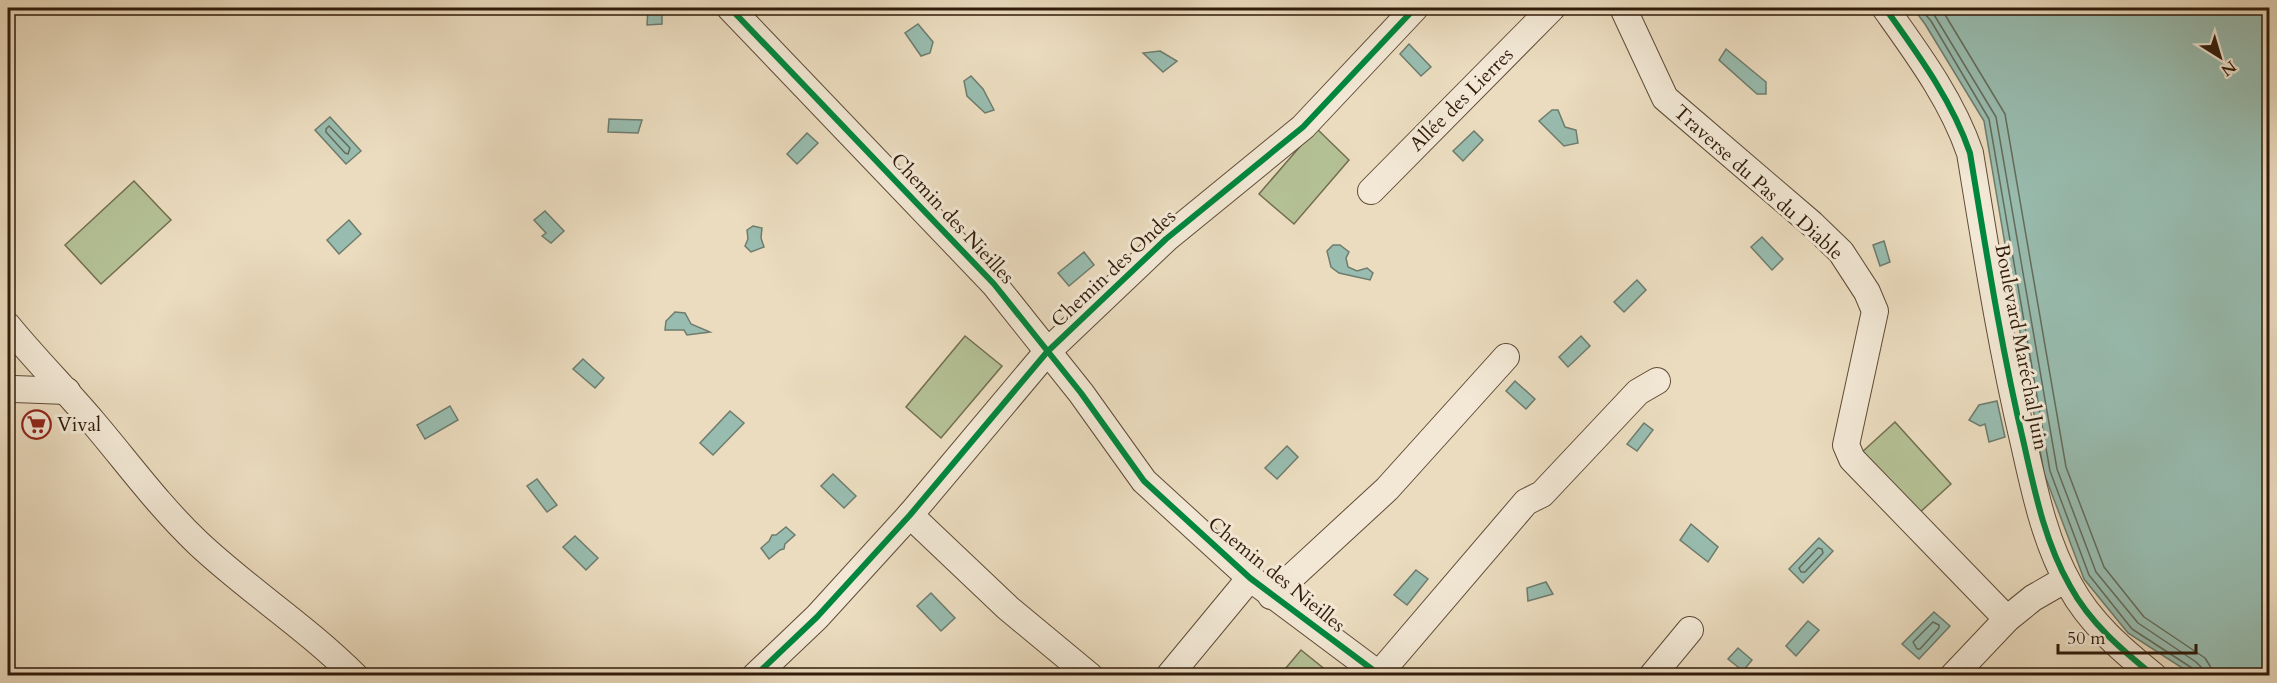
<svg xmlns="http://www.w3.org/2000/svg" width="2277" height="683" font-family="Cardo,serif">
	<rect width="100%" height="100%" fill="#ebdcbf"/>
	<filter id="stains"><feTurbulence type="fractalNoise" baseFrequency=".00333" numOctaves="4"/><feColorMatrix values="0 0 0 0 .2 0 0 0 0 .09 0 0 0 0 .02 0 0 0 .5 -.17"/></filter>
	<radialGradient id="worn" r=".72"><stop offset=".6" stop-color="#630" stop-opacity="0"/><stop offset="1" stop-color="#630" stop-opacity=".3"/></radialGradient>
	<g fill="#b4c195" stroke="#726e50" stroke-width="1.5">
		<path d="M 1316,128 L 1349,160 L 1294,224 L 1259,194 Z"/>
		<path d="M 134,181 L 171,220 L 101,284 L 65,245 Z"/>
		<path d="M 965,336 L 1002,366 L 941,438 L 906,407 Z"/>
		<path d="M 1895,422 L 1951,484 L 1917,515 L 1861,453 Z"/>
		<path d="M 1301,650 L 1332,675 L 1280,675 Z"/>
	</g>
	<g fill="#98bcaf" stroke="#6e7c6d" stroke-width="1.5">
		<path d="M 648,8 L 662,8 L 662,24 L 647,25 Z"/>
		<path d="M 1913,8 L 2269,8 L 2269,675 L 2193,675 L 2128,633 L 2084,579 L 2044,473 L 1984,121 L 1925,24 Z"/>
		<path d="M 918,24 L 933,42 L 930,53 L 921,56 L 905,33 Z"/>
		<path d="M 1409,44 L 1431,67 L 1421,76 L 1400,54 Z"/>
		<path d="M 1726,49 L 1766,82 L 1766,94 L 1757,94 L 1719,60 Z"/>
		<path d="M 1160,51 L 1177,61 L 1163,72 L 1143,53 Z"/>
		<path d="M 971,76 L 983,89 L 994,110 L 985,113 L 967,96 L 964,81 Z"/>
		<path d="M 1552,110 L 1558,110 L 1565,127 L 1576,130 L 1578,143 L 1564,146 L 1539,121 Z"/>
		<path d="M 330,117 L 361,151 L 346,164 L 315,130 Z"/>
		<path d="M 609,119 L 642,120 L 638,133 L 608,132 Z"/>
		<path d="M 1474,131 L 1483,140 L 1463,161 L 1453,151 Z"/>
		<path d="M 807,133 L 818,143 L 797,164 L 787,154 Z"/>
		<path d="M 545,211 L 564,231 L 551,243 L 542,236 L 546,233 L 534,220 Z"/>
		<path d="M 349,220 L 361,234 L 339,254 L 327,240 Z"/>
		<path d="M 753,226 L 762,228 L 761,238 L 764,247 L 751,252 L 745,246 L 748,239 L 747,230 Z"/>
		<path d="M 1762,237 L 1783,259 L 1772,270 L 1751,247 Z"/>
		<path d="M 1884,241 L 1890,262 L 1880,266 L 1873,245 Z"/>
		<path d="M 1333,245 L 1340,245 L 1349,252 L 1346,258 L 1348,267 L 1357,271 L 1367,268 L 1373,273 L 1370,280 L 1339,273 L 1331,267 L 1327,251 Z"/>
		<path d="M 1084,252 L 1094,265 L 1069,286 L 1058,273 Z"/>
		<path d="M 1637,280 L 1646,290 L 1624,312 L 1614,302 Z"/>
		<path d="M 675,312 L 685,313 L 691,324 L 710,332 L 687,335 L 684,330 L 665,330 L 666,321 Z"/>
		<path d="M 1581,336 L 1590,346 L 1568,367 L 1559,357 Z"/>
		<path d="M 583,359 L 604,378 L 595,388 L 573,369 Z"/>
		<path d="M 1515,381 L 1535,399 L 1526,409 L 1506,391 Z"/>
		<path d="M 1997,401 L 2005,437 L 1989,442 L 1985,424 L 1980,426 L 1969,420 L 1979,405 Z"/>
		<path d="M 450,406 L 458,420 L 425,439 L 417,425 Z"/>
		<path d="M 730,411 L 744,423 L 713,455 L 700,443 Z"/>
		<path d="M 1644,423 L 1653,430 L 1637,451 L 1627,444 Z"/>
		<path d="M 1287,446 L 1298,457 L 1277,479 L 1265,468 Z"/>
		<path d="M 833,474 L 856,496 L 844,508 L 821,486 Z"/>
		<path d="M 537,479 L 557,505 L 547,512 L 527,486 Z"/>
		<path d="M 1691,524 L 1718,547 L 1708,562 L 1680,540 Z"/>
		<path d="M 786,527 L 795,535 L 785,544 L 784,549 L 780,550 L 769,559 L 761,548 L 769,541 L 772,535 L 776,535 Z"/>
		<path d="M 575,536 L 598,558 L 586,570 L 563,547 Z"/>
		<path d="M 1819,538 L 1833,551 L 1803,583 L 1789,569 Z"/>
		<path d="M 1416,570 L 1428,579 L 1407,605 L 1394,595 Z"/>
		<path d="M 1546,582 L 1553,594 L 1528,601 L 1527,588 Z"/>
		<path d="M 931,593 L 955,618 L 941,631 L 917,606 Z"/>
		<path d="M 1934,612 L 1950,626 L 1919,659 L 1902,644 Z"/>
		<path d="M 1808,621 L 1819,630 L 1796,656 L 1786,646 Z"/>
		<path d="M 1738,648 L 1752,660 L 1743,671 L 1728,659 Z"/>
	</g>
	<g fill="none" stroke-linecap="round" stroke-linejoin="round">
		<g stroke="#646c5c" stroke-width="1.5">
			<path d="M 1920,8 L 1931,21 L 1989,119 L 2050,471 L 2089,575 L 2132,629 L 2192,668 L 2195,676"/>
			<path d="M 1930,8 L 1996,117 L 2057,469 L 2096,572 L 2138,623 L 2196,662 L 2201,667 L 2203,676"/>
			<path d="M 1941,8 L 2005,114 L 2066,467 L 2104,567 L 2144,617 L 2205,658 L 2210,666 L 2212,676"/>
			<path d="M 329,126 L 350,148 L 348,154 L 345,153 L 326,132 L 326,129 Z"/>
			<path d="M 1818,548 L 1822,549 L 1823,553 L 1805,572 L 1801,572 L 1799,568 Z"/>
			<path d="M 1933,622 L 1939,625 L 1939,628 L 1920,649 L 1917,649 L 1913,642 Z"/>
		</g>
		<defs>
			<g id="minor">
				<path d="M 730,8 L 994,284 L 1081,393 L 1144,481 L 1250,578 L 1381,676"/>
				<path d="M 1623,8 L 1665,98 L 1812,224 L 1841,252 L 1867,292 L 1875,311 L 1846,445 L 1852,459 L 2007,619"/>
				<path d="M 1885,8 C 1917,53 1952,100 1970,153 C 1986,250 2001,347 2024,444 C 2035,493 2045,542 2070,586 C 2090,623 2122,650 2154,676"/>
				<path d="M 1371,191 L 1552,8"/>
				<path d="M 8,326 C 35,359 65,389 93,422 C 127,462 159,506 198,543 C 248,590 306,627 355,676"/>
				<path d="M 14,389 L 67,391"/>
				<path d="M 910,515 L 1008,608 L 1090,676"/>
				<path d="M 1271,596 L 1387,489 L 1506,357"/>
				<path d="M 1379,674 L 1526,502 L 1542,494 L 1638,392 L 1657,381"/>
				<path d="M 755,676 L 817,617 L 910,515 L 1047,352 L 1166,239 L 1303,127 L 1415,8"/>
				<path d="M 1169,676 L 1250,578"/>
				<path d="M 1652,676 L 1690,630"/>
				<path d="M 1953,676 L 2007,619 L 2033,598 L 2066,579"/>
			</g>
		</defs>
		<use href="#minor" stroke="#5f4b37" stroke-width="28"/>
		<use href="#minor" stroke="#f2e8d5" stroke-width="26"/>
		<defs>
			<g id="cycleway">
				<path d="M 730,8 L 994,284 L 1081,393 L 1144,481 L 1250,578 L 1381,676"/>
				<path d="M 1885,8 C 1917,53 1952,100 1970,153 C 1986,250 2001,347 2024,444 C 2035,493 2045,542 2070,586 C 2090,623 2122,650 2154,676"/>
				<path d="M 755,676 L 817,617 L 910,515 L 1047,352 L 1166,239 L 1303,127 L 1415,8"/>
			</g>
		</defs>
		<use href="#cycleway" stroke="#f2e8d5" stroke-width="10"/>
		<use href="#cycleway" stroke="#00873e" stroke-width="6"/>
	</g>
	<defs>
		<symbol id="supermarket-ring" viewBox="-11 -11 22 22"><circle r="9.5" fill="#f2e8d5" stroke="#8f2418" stroke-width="1.5"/><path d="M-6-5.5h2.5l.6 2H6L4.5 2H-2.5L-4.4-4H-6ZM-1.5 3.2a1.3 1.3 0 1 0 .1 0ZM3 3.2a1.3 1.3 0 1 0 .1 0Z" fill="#8f2418"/></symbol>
	</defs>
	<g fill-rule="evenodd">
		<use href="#supermarket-ring" x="20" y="408" width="33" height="33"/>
	</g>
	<g text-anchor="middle" stroke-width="6" stroke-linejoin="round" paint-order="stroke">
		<g font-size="20" fill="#301b0a" stroke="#f2e8d5">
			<text transform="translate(1461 99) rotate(-45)" y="7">Allée des Lierres</text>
			<text transform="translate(1759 182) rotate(42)" y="7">Traverse du Pas du Diable</text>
			<text transform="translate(953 218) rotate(47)" y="7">Chemin des Nieilles</text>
			<text transform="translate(1113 268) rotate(-43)" y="7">Chemin des Ondes</text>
			<text transform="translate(2022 347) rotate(79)" y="7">Boulevard Maréchal Juin</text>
			<text transform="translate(1277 574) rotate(39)" y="7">Chemin des Nieilles</text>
		</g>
		<g font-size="20" fill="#301b0a" stroke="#f2e8d5" text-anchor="start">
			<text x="57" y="431">Vival</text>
		</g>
	</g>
	<rect width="2277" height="683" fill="none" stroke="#ebdcbf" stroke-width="30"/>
	<rect x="9" y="9" width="2259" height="665" fill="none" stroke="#301b0a" stroke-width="3"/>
	<rect x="15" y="15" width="2247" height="653" fill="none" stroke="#301b0a" stroke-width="1.5"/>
	<g transform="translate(2220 57) rotate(143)" stroke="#f2e8d5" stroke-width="4.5" paint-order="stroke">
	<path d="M0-4.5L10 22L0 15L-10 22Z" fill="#301b0a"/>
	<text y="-9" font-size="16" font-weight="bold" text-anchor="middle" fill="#301b0a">N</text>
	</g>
	<path d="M2058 644v9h138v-9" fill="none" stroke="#301b0a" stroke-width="3"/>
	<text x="2067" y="644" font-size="18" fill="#301b0a" stroke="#f2e8d5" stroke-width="4.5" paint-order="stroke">50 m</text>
	<rect width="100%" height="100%" filter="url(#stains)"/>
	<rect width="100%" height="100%" fill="url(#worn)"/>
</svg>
